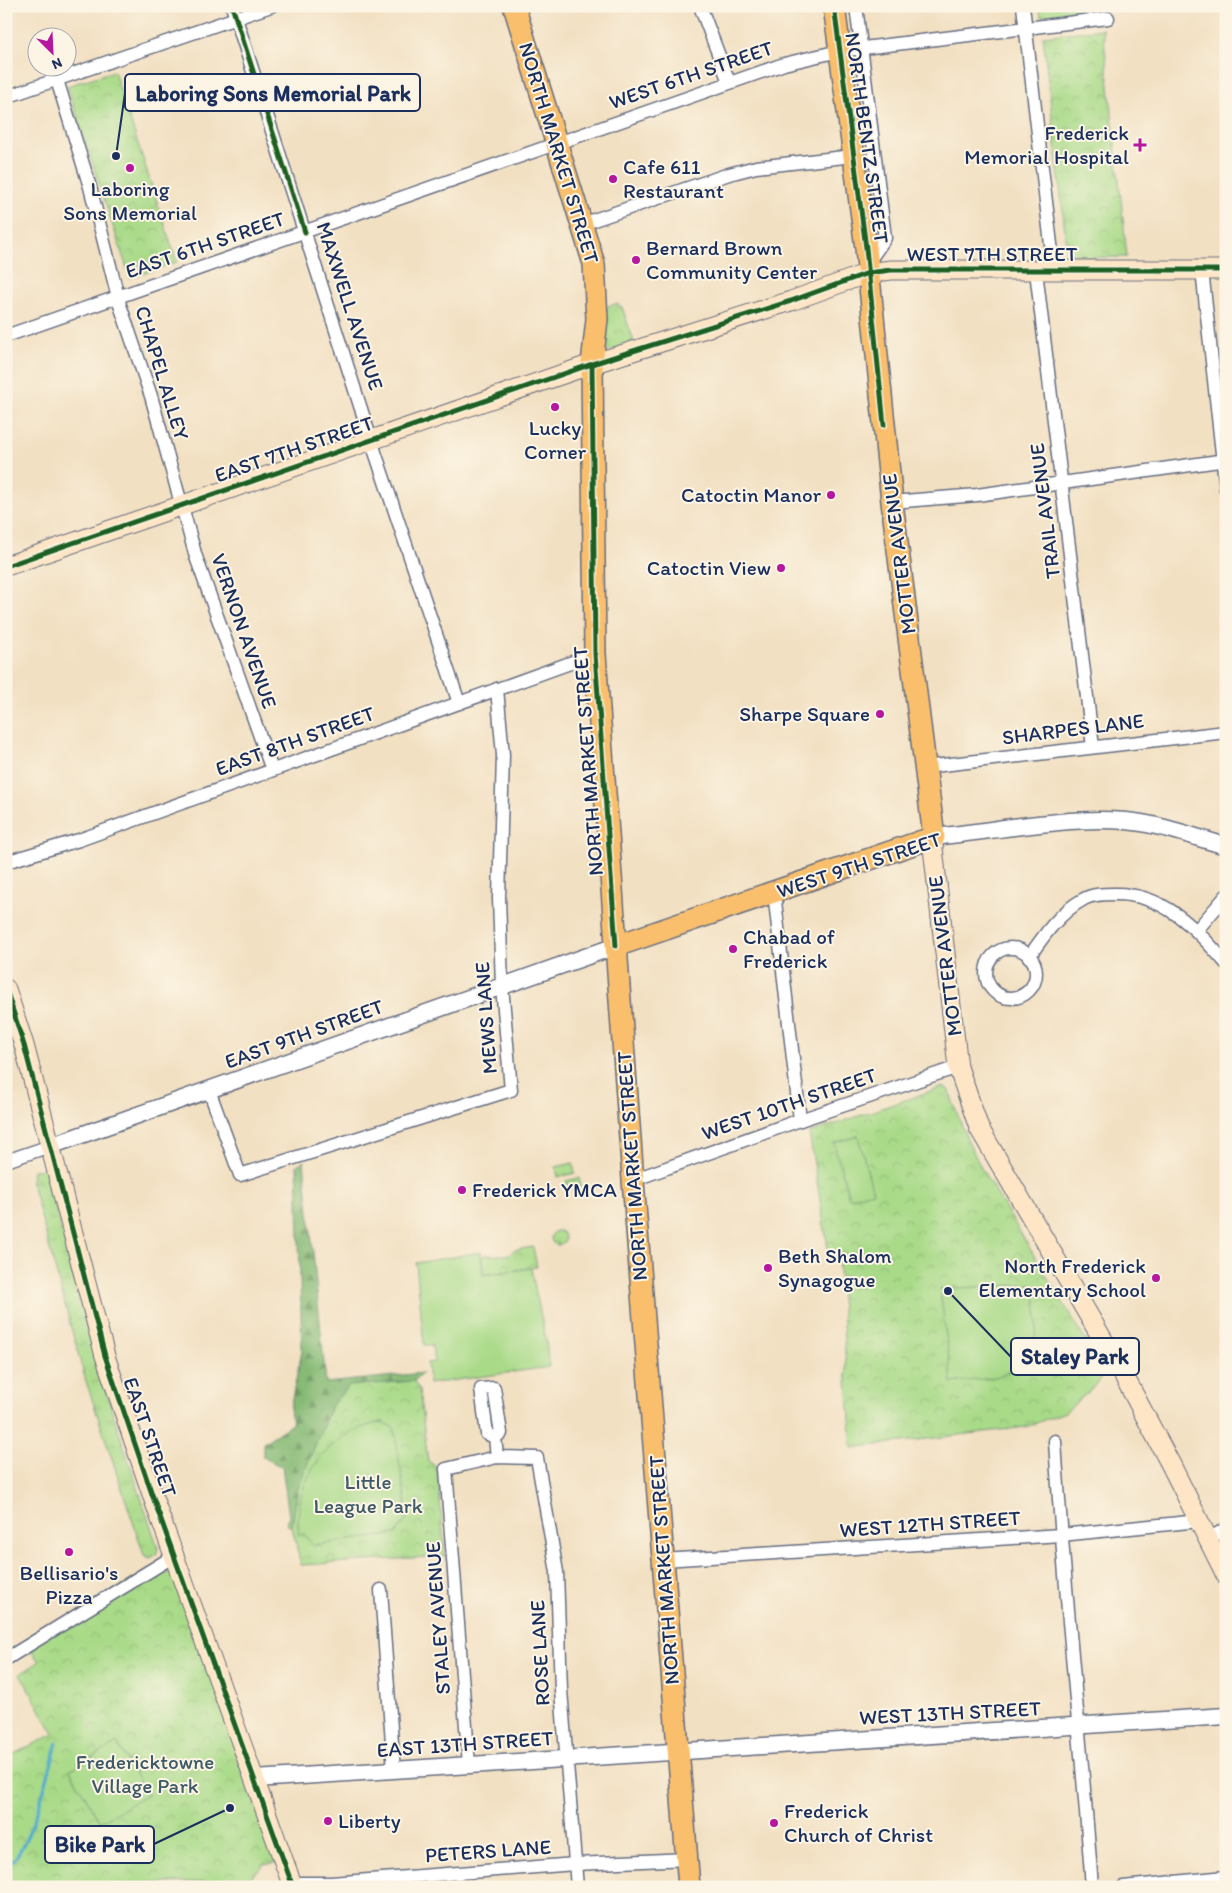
<svg xmlns="http://www.w3.org/2000/svg" width="1232" height="1893" font-family="Itim,sans-serif">
	<defs>
		<pattern id="grass-tufts" width="24" height="20" patternUnits="userSpaceOnUse" patternTransform="scale(1.25)"><rect width="24" height="20" fill="#a9da88"/><path d="M3 7l-1-3M5 7V3M7 7l1-3M15 17l-1-3M17 17v-4M19 17l1-3" fill="none" stroke="#91bb78"/></pattern>
		<pattern id="forest-firs" width="22" height="20" patternUnits="userSpaceOnUse" patternTransform="scale(1.25)"><rect width="22" height="20" fill="#86ba74"/><path d="M5 1l3.5 6h-7zM16 11l3.5 6h-7z" fill="#6d9862"/></pattern>
		<pattern id="park-crowns" width="20" height="18" patternUnits="userSpaceOnUse" patternTransform="scale(1.25)"><rect width="20" height="18" fill="#a9da88"/><path d="M2 6a3 3 0 1 1 6 0M12 15a3 3 0 1 1 6 0" fill="none" stroke="#91bb78"/></pattern>
	</defs>
	<rect width="100%" height="100%" fill="#fcf5e5"/>
	<filter id="ink" filterUnits="userSpaceOnUse"><feTurbulence type="fractalNoise" baseFrequency=".02" numOctaves="2"/><feDisplacementMap in="SourceGraphic" scale="10" xChannelSelector="R" yChannelSelector="G"/><feConvolveMatrix kernelMatrix="1 2 1 2 8 2 1 2 1" color-interpolation-filters="sRGB"/></filter>
	<filter id="wash" filterUnits="userSpaceOnUse"><feTurbulence type="fractalNoise" baseFrequency=".0096" numOctaves="4" result="noise"/><feDisplacementMap in="SourceGraphic" scale="20" xChannelSelector="R" yChannelSelector="G"/><feGaussianBlur stdDeviation="1.12" result="paint"/><feColorMatrix in="noise" values="0 0 0 0 0 0 0 0 0 0 0 0 0 0 0 0 0 1.4 0 .05"/><feComposite in="paint" operator="in"/></filter>
	<g filter="url(#wash)">
		<rect width="100%" height="100%" fill="#f2e0c2"/>
		<path fill="url(#grass-tufts)" stroke="#628473" d="M 45,1169 L 90,1338 L 116,1423 L 158,1548 L 156,1555 L 150,1558 L 144,1555 L 84,1375 L 31,1180 L 33,1170 Z"/>
		<path fill="url(#forest-firs)" stroke="#507469" d="M 304,1161 L 326,1383 L 423,1373 L 414,1381 L 349,1386 L 331,1406 L 298,1488 L 292,1527 L 286,1524 L 289,1516 L 282,1467 L 263,1457 L 263,1443 L 292,1424 L 290,1408 L 302,1351 L 297,1165 Z"/>
		<g fill="url(#park-crowns)" stroke="#628473">
			<path d="M 1039,6 L 1092,6 L 1041,17 Z"/>
			<path d="M 1103,29 L 1127,257 L 1068,258 L 1043,36 Z"/>
			<path d="M 114,71 L 177,262 L 130,278 L 67,86 Z"/>
			<path d="M 617,304 L 622,307 L 635,345 L 610,351 L 604,345 L 605,309 L 608,306 Z"/>
			<path d="M 943,1087 L 948,1089 L 965,1134 L 981,1168 L 1105,1372 L 1091,1390 L 1065,1412 L 1026,1427 L 852,1448 L 838,1256 L 829,1255 L 809,1133 Z"/>
			<path d="M 573,1163 L 575,1173 L 558,1177 L 556,1167 Z"/>
			<path d="M 579,1178 L 581,1187 L 568,1190 L 566,1181 Z"/>
			<circle cx="558" cy="1238" r="7"/>
			<path d="M 533,1247 L 537,1267 L 483,1275 L 482,1258 L 484,1255 L 509,1255 L 514,1250 Z"/>
			<path d="M 414,1381 L 419,1390 L 428,1461 L 437,1467 L 445,1556 L 301,1565 L 292,1527 L 298,1488 L 331,1406 L 349,1386 Z"/>
			<path d="M 151,1569 L 166,1571 L 177,1579 L 285,1862 L 263,1864 L 263,1867 L 246,1881 L 129,1884 L 123,1887 L 6,1887 L 6,1758 L 54,1734 L 20,1674 L 39,1662 L 27,1643 Z"/>
		</g>
		<g fill="#a9da88" stroke="#628473">
			<path d="M 858,1136 L 873,1192 L 849,1198 L 834,1143 Z"/>
			<path d="M 481,1252 L 483,1275 L 531,1268 L 546,1340 L 549,1367 L 429,1384 L 427,1363 L 434,1362 L 432,1345 L 424,1345 L 416,1263 Z"/>
			<path d="M 1033,1284 C 1040,1319 1043,1359 1002,1375 C 988,1380 968,1380 952,1383 L 940,1289 Z"/>
			<path d="M 382,1422 L 394,1428 L 408,1517 L 396,1534 L 313,1545 L 304,1534 L 299,1535 C 292,1480 328,1432 382,1422 Z"/>
			<path d="M 117,1743 L 147,1795 L 100,1822 L 70,1770 Z"/>
		</g>
		<g fill="none" stroke-linecap="round" stroke-linejoin="round">
			<path stroke="#4faccd" stroke-width="3" d="M 6,1867 C 30,1852 49,1772 57,1743"/>
		</g>
	</g>
	<g filter="url(#ink)">
		<g fill="none" stroke-linecap="round" stroke-linejoin="round">
			<defs>
				<g id="minor">
					<path d="M 232,6 L 371,440 L 459,703"/>
					<path d="M 700,6 L 729,82"/>
					<path d="M 856,6 L 885,238 L 867,264"/>
					<path d="M 1023,6 L 1054,270"/>
					<path d="M 57,80 L 90,187 L 120,305 L 151,396 L 196,557 L 272,770"/>
					<path d="M 6,97 L 271,6"/>
					<path d="M 582,224 L 729,174 L 756,167 L 853,156"/>
					<path d="M 1202,270 L 1226,490"/>
					<path d="M 1036,271 L 1093,747"/>
					<path d="M 6,336 L 784,64 L 839,51 L 1108,18"/>
					<path d="M 892,502 L 977,495 L 1226,460"/>
					<path d="M 925,767 L 1226,732"/>
					<path d="M 6,862 L 79,840 L 595,654"/>
					<path d="M 774,892 L 800,1120"/>
					<path d="M 1197,930 L 1226,896"/>
					<circle cx="1011" cy="973" r="25"/>
					<path d="M 1029,957 C 1044,935 1060,912 1084,899 C 1092,894 1104,894 1114,894 C 1164,893 1195,928 1226,963"/>
					<path d="M 209,1090 L 240,1175 L 511,1090 L 502,986 L 499,898 L 503,755 L 497,689"/>
					<path d="M 6,1161 L 50,1146"/>
					<path d="M 633,1180 L 800,1120 L 958,1067"/>
					<path d="M 495,1437 L 487,1434 L 481,1389 L 494,1388 L 501,1433 L 495,1437 L 497,1457"/>
					<path d="M 1055,1441 C 1064,1590 1081,1738 1092,1887"/>
					<path d="M 1208,1539 L 1226,1529"/>
					<path d="M 663,1560 L 1061,1535 L 1199,1521"/>
					<path d="M 381,1590 L 394,1771"/>
					<path d="M 6,1659 L 174,1556"/>
					<path d="M 469,1765 L 446,1469 L 497,1457 L 537,1458 L 557,1572 L 561,1690 L 577,1887"/>
					<path d="M 292,1883 L 331,1883 L 575,1864 L 688,1859"/>
					<path d="M 1123,1887 L 1226,1877"/>
				</g>
				<g id="tertiary">
					<path d="M 934,837 C 995,831 1065,816 1126,821 C 1160,824 1194,837 1226,846"/>
					<path d="M 50,1146 L 616,946"/>
					<path d="M 255,1779 L 1226,1716"/>
				</g>
				<g id="secondary">
					<path d="M 6,566 L 592,364 L 791,301 L 868,273 L 891,270 L 1226,270"/>
					<path d="M 934,837 L 933,848 L 958,1067 L 979,1128 L 1123,1374 L 1171,1465 L 1226,1575"/>
					<path d="M 6,989 L 24,1045 L 105,1356 L 154,1500 L 293,1887"/>
				</g>
				<g id="primary">
					<path d="M 514,6 L 594,264 L 597,319 L 592,364 L 595,654 L 633,1180 L 689,1887"/>
					<path d="M 616,946 L 934,837 L 892,502 L 866,248 L 834,6"/>
				</g>
			</defs>
			<use href="#minor" stroke="#666d81" stroke-width="15"/>
			<use href="#tertiary" stroke="#666d81" stroke-width="19"/>
			<use href="#secondary" stroke="#666d81" stroke-width="21"/>
			<use href="#primary" stroke="#666d81" stroke-width="24"/>
			<use href="#minor" stroke="#fff" stroke-width="12"/>
			<use href="#tertiary" stroke="#fff" stroke-width="16"/>
			<use href="#secondary" stroke="#fde5c5" stroke-width="19"/>
			<use href="#primary" stroke="#f9bf6d" stroke-width="21"/>
			<defs>
				<g id="cycleway">
					<path d="M 232,6 L 305,232"/>
					<path d="M 834,6 L 866,248 L 884,425"/>
					<path d="M 592,364 L 595,654 L 616,946"/>
					<path d="M 6,566 L 592,364 L 791,301 L 868,273 L 891,270 L 1226,270"/>
					<path d="M 6,989 L 24,1045 L 105,1356 L 154,1500 L 293,1887"/>
				</g>
			</defs>
			<use href="#cycleway" stroke="#fcf5e5" stroke-width="8"/>
			<use href="#cycleway" stroke="#1b5e20" stroke-width="5"/>
		</g>
	</g>
	<g fill="#b5179e" stroke="#fcf5e5" stroke-width="2">
		<path d="M1137.5 137.5h5v5h5v5h-5v5h-5v-5h-5v-5h5z"/>
		<circle cx="130" cy="168" r="5"/>
		<circle cx="613" cy="179" r="5"/>
		<circle cx="636" cy="260" r="5"/>
		<circle cx="555" cy="407" r="5"/>
		<circle cx="831" cy="495" r="5"/>
		<circle cx="781" cy="568" r="5"/>
		<circle cx="880" cy="714" r="5"/>
		<circle cx="733" cy="949" r="5"/>
		<circle cx="462" cy="1190" r="5"/>
		<circle cx="768" cy="1268" r="5"/>
		<circle cx="1156" cy="1278" r="5"/>
		<circle cx="69" cy="1552" r="5"/>
		<circle cx="328" cy="1821" r="5"/>
		<circle cx="774" cy="1823" r="5"/>
	</g>
	<g text-anchor="middle" stroke-width="4" stroke-linejoin="round" paint-order="stroke">
		<g font-size="21" fill="#1b2f5e" stroke="#fcf5e5">
			<text transform="translate(691 75) rotate(-19)" y="7">WEST 6TH STREET</text>
			<text transform="translate(867 138) rotate(82)" y="7">NORTH BENTZ STREET</text>
			<text transform="translate(559 153) rotate(73)" y="7">NORTH MARKET STREET</text>
			<text transform="translate(205 245) rotate(-19)" y="7">EAST 6TH STREET</text>
			<text x="992" y="261">WEST 7TH STREET</text>
			<text transform="translate(350 306) rotate(72)" y="7">MAXWELL AVENUE</text>
			<text transform="translate(162 373) rotate(73)" y="7">CHAPEL ALLEY</text>
			<text transform="translate(294 449) rotate(-19)" y="7">EAST 7TH STREET</text>
			<text transform="translate(1045 511) rotate(-97)" y="7">TRAIL AVENUE</text>
			<text transform="translate(899 554) rotate(-97)" y="7">MOTTER AVENUE</text>
			<text transform="translate(244 631) rotate(71)" y="7">VERNON AVENUE</text>
			<text transform="translate(1073 729) rotate(-7)" y="7">SHARPES LANE</text>
			<text transform="translate(295 741) rotate(-20)" y="7">EAST 8TH STREET</text>
			<text transform="translate(588 761) rotate(-94)" y="7">NORTH MARKET STREET</text>
			<text transform="translate(859 865) rotate(-18)" y="7">WEST 9TH STREET</text>
			<text transform="translate(945 956) rotate(-97)" y="7">MOTTER AVENUE</text>
			<text transform="translate(486 1018) rotate(-94)" y="7">MEWS LANE</text>
			<text transform="translate(304 1034) rotate(-20)" y="7">EAST 9TH STREET</text>
			<text transform="translate(789 1104) rotate(-19)" y="7">WEST 10TH STREET</text>
			<text transform="translate(632 1166) rotate(-94)" y="7">NORTH MARKET STREET</text>
			<text transform="translate(150 1437) rotate(71)" y="7">EAST STREET</text>
			<text transform="translate(930 1524) rotate(-4)" y="7">WEST 12TH STREET</text>
			<text transform="translate(664 1570) rotate(-94)" y="7">NORTH MARKET STREET</text>
			<text transform="translate(438 1618) rotate(-94)" y="7">STALEY AVENUE</text>
			<text transform="translate(540 1653) rotate(-93)" y="7">ROSE LANE</text>
			<text transform="translate(950 1713) rotate(-3)" y="7">WEST 13TH STREET</text>
			<text transform="translate(465 1744) rotate(-4)" y="7">EAST 13TH STREET</text>
			<text transform="translate(488 1851) rotate(-4)" y="7">PETERS LANE</text>
		</g>
		<g font-size="21" fill="#1b2f5e" stroke="#fcf5e5" text-anchor="start">
			<text x="1129" y="140" text-anchor="end">Frederick<tspan x="1129" dy="24">Memorial Hospital</tspan></text>
			<text x="623" y="174">Cafe 611<tspan x="623" dy="24">Restaurant</tspan></text>
			<text x="130" y="196" text-anchor="middle">Laboring<tspan x="130" dy="24">Sons Memorial</tspan></text>
			<text x="646" y="255">Bernard Brown<tspan x="646" dy="24">Community Center</tspan></text>
			<text x="555" y="435" text-anchor="middle">Lucky<tspan x="555" dy="24">Corner</tspan></text>
			<text x="821" y="502" text-anchor="end">Catoctin Manor</text>
			<text x="771" y="575" text-anchor="end">Catoctin View</text>
			<text x="870" y="721" text-anchor="end">Sharpe Square</text>
			<text x="743" y="944">Chabad of<tspan x="743" dy="24">Frederick</tspan></text>
			<text x="472" y="1197">Frederick YMCA</text>
			<text x="778" y="1263">Beth Shalom<tspan x="778" dy="24">Synagogue</tspan></text>
			<text x="1146" y="1273" text-anchor="end">North Frederick<tspan x="1146" dy="24">Elementary School</tspan></text>
			<text x="69" y="1580" text-anchor="middle">Bellisario's<tspan x="69" dy="24">Pizza</tspan></text>
			<text x="784" y="1818">Frederick<tspan x="784" dy="24">Church of Christ</tspan></text>
			<text x="338" y="1828">Liberty</text>
		</g>
		<g font-size="21" fill="#3e5a68" stroke="#fcf5e5">
			<text x="368" y="1489">Little<tspan x="368" dy="24">League Park</tspan></text>
			<text x="145" y="1769">Fredericktowne<tspan x="145" dy="24">Village Park</tspan></text>
		</g>
	</g>
	<path fill="none" stroke="#1b2f5e" stroke-width="2" d="M116 156L125 93M948 1291L1011 1357M230 1808L154 1844"/>
	<g fill="#1b2f5e" stroke="#fcf5e5" stroke-width="2">
		<circle cx="116" cy="156" r="5"/>
		<circle cx="948" cy="1291" r="5"/>
		<circle cx="230" cy="1808" r="5"/>
	</g>
	<g fill="#fcf5e5" stroke="#1b2f5e" stroke-width="2">
		<rect x="125" y="74" width="295" height="37" rx="5"/>
		<rect x="1011" y="1338" width="128" height="37" rx="5"/>
		<rect x="45" y="1826" width="109" height="37" rx="5"/>
	</g>
	<g font-size="22" text-anchor="middle" font-weight="bold" fill="#1b2f5e">
		<text x="273" y="101">Laboring Sons Memorial Park</text>
		<text x="1075" y="1364">Staley Park</text>
		<text x="100" y="1852">Bike Park</text>
	</g>
	<rect width="1232" height="1893" fill="none" stroke="#fcf5e5" stroke-width="25"/>
	<g transform="translate(52 52) rotate(156)"><circle r="24" fill="#fcf5e5" stroke="#a2a6af"/>
	<path d="M0-4L9 19L0 12L-9 19Z" fill="#b5179e"/>
	<text y="-8" font-size="14" font-weight="bold" text-anchor="middle" fill="#1b2f5e">N</text>
	</g>
</svg>
